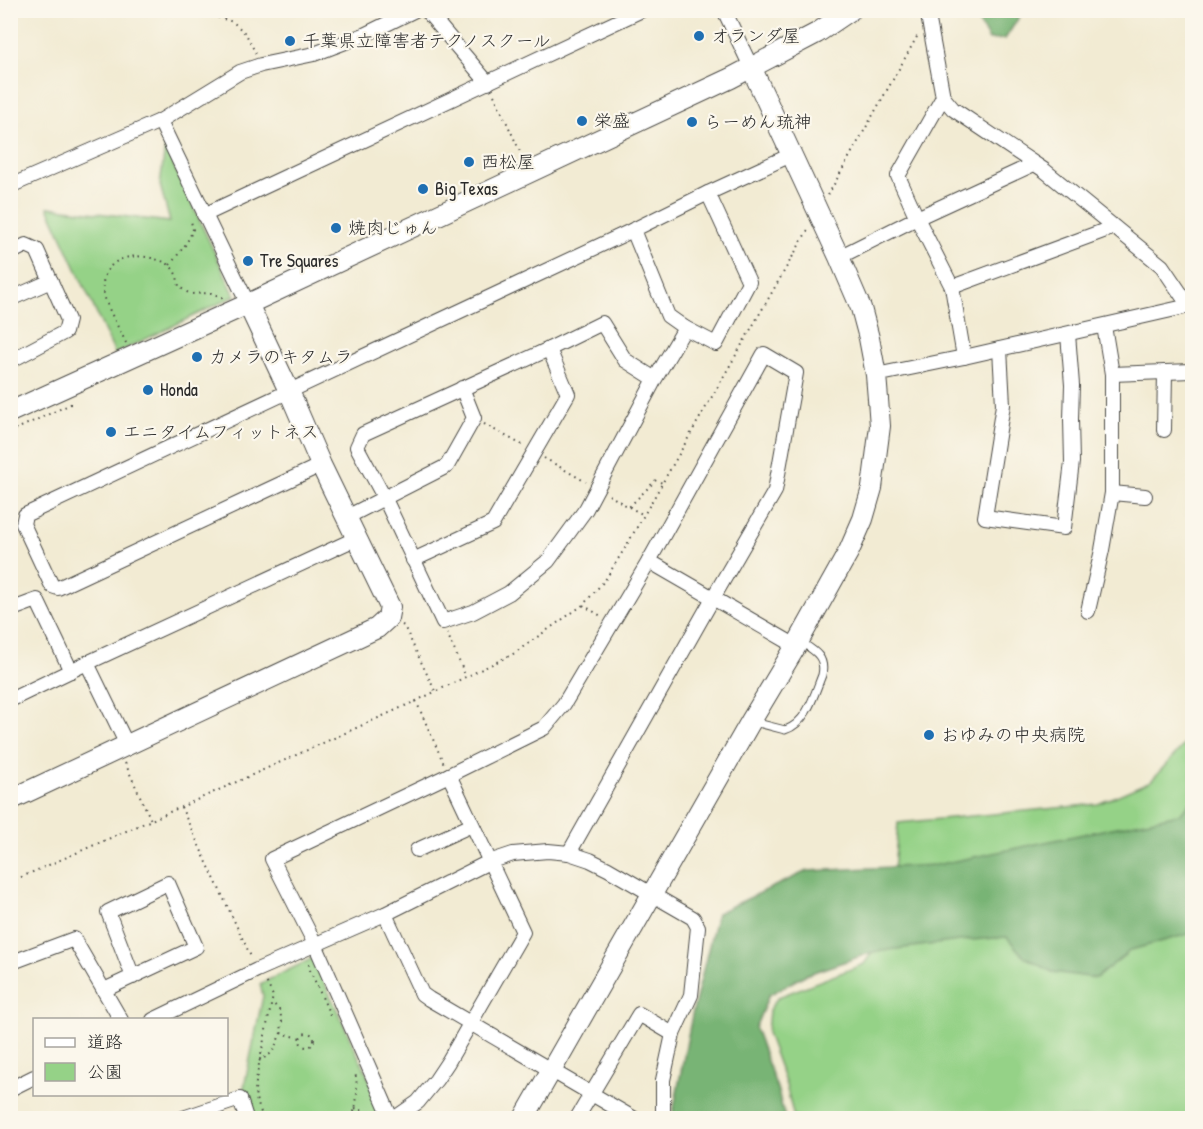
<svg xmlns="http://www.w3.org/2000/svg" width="1203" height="1129" font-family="'Patrick Hand','Klee One',sans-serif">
	<rect width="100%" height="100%" fill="#fbf7ec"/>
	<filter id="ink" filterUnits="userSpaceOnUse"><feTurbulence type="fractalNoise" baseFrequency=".0167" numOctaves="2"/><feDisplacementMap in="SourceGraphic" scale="12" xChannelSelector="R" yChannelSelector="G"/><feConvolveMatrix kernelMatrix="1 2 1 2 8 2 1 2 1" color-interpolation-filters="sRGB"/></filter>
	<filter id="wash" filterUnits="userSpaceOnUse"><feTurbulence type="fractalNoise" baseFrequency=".008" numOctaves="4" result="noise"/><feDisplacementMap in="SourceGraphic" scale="24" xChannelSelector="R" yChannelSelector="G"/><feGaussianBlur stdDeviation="1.35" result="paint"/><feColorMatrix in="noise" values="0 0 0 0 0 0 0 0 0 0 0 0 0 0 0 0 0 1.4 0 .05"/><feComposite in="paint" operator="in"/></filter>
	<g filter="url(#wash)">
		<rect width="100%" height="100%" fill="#f2ebd3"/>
		<g fill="#95d287" stroke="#607e59" stroke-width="1.5">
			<path d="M 165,147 L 235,296 L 115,354 L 48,207 L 170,222 L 160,185 Z"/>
			<path d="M 1192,736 L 1192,1118 L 794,1118 L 786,1085 L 767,1033 L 769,1010 L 778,997 L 864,964 L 889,928 L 898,823 L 1098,804 L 1151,781 Z"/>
			<path d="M 313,958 L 387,1118 L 252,1118 L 243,1092 L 263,996 L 260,984 Z"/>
		</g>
		<g fill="#78b474" stroke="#527050" stroke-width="1.5">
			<path d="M 972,11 L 1023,11 L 1005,39 L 989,40 Z"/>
			<path d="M 1192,801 L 1192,933 L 1131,950 L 1096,978 L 1052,972 L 1023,956 L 1007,937 L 959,941 L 873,952 L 805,975 L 769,995 L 755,1028 L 777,1088 L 785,1118 L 672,1118 L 692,1015 L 717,913 L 807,871 L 936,865 L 1179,814 Z"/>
		</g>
	</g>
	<g filter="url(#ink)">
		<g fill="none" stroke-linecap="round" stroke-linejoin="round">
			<defs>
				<path id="lane" d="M 754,722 L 785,730 C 807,723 814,695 822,675 C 826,657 815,651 801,642"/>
				<g id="street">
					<path d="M 426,10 L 488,83"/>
					<path d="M 724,10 L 751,67"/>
					<path d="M 943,97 L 898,176 L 917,218 L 952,287 L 964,357"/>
					<path d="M 160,121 L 248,304"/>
					<path d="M 10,186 L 160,121 L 240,72 L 261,65 L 314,54 L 364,35 L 415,10"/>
					<path d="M 204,215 L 642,10"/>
					<path d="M 633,230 L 668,316 L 685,328 L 655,379 L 586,509 L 548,561 L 509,593 L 473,612 L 443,622 L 385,499 L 357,447 L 363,434 L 549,349 L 602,323 L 625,360 L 655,379"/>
					<path d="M 10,253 L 26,245 L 37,250 L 68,320 L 65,332 L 10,361"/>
					<path d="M 839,257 L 917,218 L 1034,164"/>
					<path d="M 952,287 L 1114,227"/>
					<path d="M 10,299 L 51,281"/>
					<path d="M 685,328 L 716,344 L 749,282 L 708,193"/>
					<path d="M 1000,349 L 1003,405 L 985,517 L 1064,528 L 1072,462 L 1071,419 L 1072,385 L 1068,334"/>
					<path d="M 1112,374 L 1192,371"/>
					<path d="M 876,375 L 964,357 L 1189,306 L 1162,266 L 1044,170 L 953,109 L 943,97 L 927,10"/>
					<path d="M 1164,430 L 1165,372"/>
					<path d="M 321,465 L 58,588 L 52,586 L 23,524 L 25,515 L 633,230 L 708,193 L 791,155"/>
					<path d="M 1112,493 L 1145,496"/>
					<path d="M 347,517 L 447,466 L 474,418 L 462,388"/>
					<path d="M 413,560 L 493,523 L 568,394 L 549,349"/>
					<path d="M 649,561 L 796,646"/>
					<path d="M 10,610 L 37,600 L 71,671"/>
					<path d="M 1088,611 L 1102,550 L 1112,493 L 1112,374 L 1104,326"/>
					<path d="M 87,663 L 127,745"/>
					<path d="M 10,700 L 87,663 L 357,538"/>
					<path d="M 417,850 L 472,825"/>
					<path d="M 385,914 L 422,994 L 429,999 L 633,1118"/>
					<path d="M 10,963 L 74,939 L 121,1020"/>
					<path d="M 104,990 L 196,947 L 168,883 L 108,912 L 133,977"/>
					<path d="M 153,1020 L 257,970 L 385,914 L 489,862 L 513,854 L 548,851 L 569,853 L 590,860 L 608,869 L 693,918 L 698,927 L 691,995 L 673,1034 L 663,1080 L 663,1118"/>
					<path d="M 10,1089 L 34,1077"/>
					<path d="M 183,1118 L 240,1099 L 246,1118"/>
					<path d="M 391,1118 L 315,944 L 272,859 L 449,775 L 544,728 L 564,704 L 649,561 L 764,354 L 796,373 L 775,491 L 713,598 L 569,853"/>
					<path d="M 395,1118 L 418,1102 L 436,1080 L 448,1062 L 523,932 L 449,775"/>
					<path d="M 577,1118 L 639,1014 L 673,1034"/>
				</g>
				<g id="secondary">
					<path d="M 10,412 L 248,304 L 731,78 L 817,33 L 851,10"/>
					<path d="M 10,800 L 377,628 L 388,618 L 390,607 L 321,465 L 289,391 L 248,304"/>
					<path d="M 524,1118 L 751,721 L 796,646 L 849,551 L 863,519 L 872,488 L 880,426 L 878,399 L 876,375 L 869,338 L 861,308 L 839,257 L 751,67"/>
				</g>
			</defs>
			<use href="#lane" stroke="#494844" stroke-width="9"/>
			<use href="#street" stroke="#494844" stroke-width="16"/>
			<use href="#secondary" stroke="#494844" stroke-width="22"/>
			<g stroke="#494844" stroke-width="2" stroke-dasharray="1.5 4.5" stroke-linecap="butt">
				<path d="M 195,10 L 233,22 L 246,34 L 256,54"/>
				<path d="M 494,95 L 523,158"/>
				<path d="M 828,195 L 918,35"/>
				<path d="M 170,265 L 186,244 L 193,230 L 191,221"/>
				<path d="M 126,343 C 119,327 101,300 103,283 C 106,256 137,252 158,260 C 162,261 168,263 170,266 C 176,271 178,279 179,287 L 190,294 L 211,293 L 224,298"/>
				<path d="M 484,424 L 524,446"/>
				<path d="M 10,432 L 73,403"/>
				<path d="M 544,458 L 586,482"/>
				<path d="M 609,495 L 629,507 L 656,480 L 662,483"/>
				<path d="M 629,507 L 644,515"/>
				<path d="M 583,605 L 601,616"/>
				<path d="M 402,625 L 404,626 L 435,691"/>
				<path d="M 447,633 L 466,677"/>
				<path d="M 416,701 L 444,764"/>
				<path d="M 125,763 L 151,820"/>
				<path d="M 181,807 L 252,959"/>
				<path d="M 10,882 L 181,807 L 416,701 L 513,654 L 583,605 L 605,580 L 625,548 L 809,228"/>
				<path d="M 309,964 L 309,968 L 331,1017"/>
				<circle cx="307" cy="1040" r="7"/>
				<path d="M 281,1033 L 300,1038"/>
				<path d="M 259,1061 L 272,1053 L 281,1033 L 282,1022 L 280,1011 L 272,1002"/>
				<path d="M 355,1108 L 375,1115"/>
				<path d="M 263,1118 L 256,1099 L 255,1090 L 257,1074 L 273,996 L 265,979"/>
				<path d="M 352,1118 C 358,1101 358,1090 355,1071"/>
			</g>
			<use href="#lane" stroke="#fff" stroke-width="7"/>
			<use href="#street" stroke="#fff" stroke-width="14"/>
			<use href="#secondary" stroke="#fff" stroke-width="20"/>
		</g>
	</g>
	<g fill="#1f6fb2" stroke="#fbf7ec" stroke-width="2">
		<circle cx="699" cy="36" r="6"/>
		<circle cx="290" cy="41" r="6"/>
		<circle cx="582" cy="121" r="6"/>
		<circle cx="692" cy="122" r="6"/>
		<circle cx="469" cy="162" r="6"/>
		<circle cx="423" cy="189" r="6"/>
		<circle cx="336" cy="228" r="6"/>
		<circle cx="248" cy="261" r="6"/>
		<circle cx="197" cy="357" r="6"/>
		<circle cx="148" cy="390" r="6"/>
		<circle cx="111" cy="432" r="6"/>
		<circle cx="929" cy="735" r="6"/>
	</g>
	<g text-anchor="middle" stroke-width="4.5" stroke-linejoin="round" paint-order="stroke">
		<g font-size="18" fill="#2b2b2b" stroke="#fbf7ec" text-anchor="start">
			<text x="711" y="42">オランダ屋</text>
			<text x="302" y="47">千葉県立障害者テクノスクール</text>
			<text x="594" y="127">栄盛</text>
			<text x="704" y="128">らーめん琉神</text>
			<text x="481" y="168">西松屋</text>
			<text x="435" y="195">Big Texas</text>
			<text x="348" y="234">焼肉じゅん</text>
			<text x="260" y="267">Tre Squares</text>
			<text x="209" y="363">カメラのキタムラ</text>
			<text x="160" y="396">Honda</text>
			<text x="123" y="438">エニタイムフィットネス</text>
			<text x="941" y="741">おゆみの中央病院</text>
		</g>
	</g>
	<rect width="1203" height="1129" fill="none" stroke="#fbf7ec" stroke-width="36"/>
	<rect x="33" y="1018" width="195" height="78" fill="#fbf7ec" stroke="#a8a59f" stroke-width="1.5"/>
	<rect x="45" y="1038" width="30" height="9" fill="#ffffff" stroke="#a8a59f" stroke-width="1.5"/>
	<text x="87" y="1048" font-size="18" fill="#2b2b2b">道路</text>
	<rect x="45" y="1063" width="30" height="18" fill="#95d287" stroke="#a8a59f" stroke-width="1.5"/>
	<text x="87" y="1078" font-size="18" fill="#2b2b2b">公園</text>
</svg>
